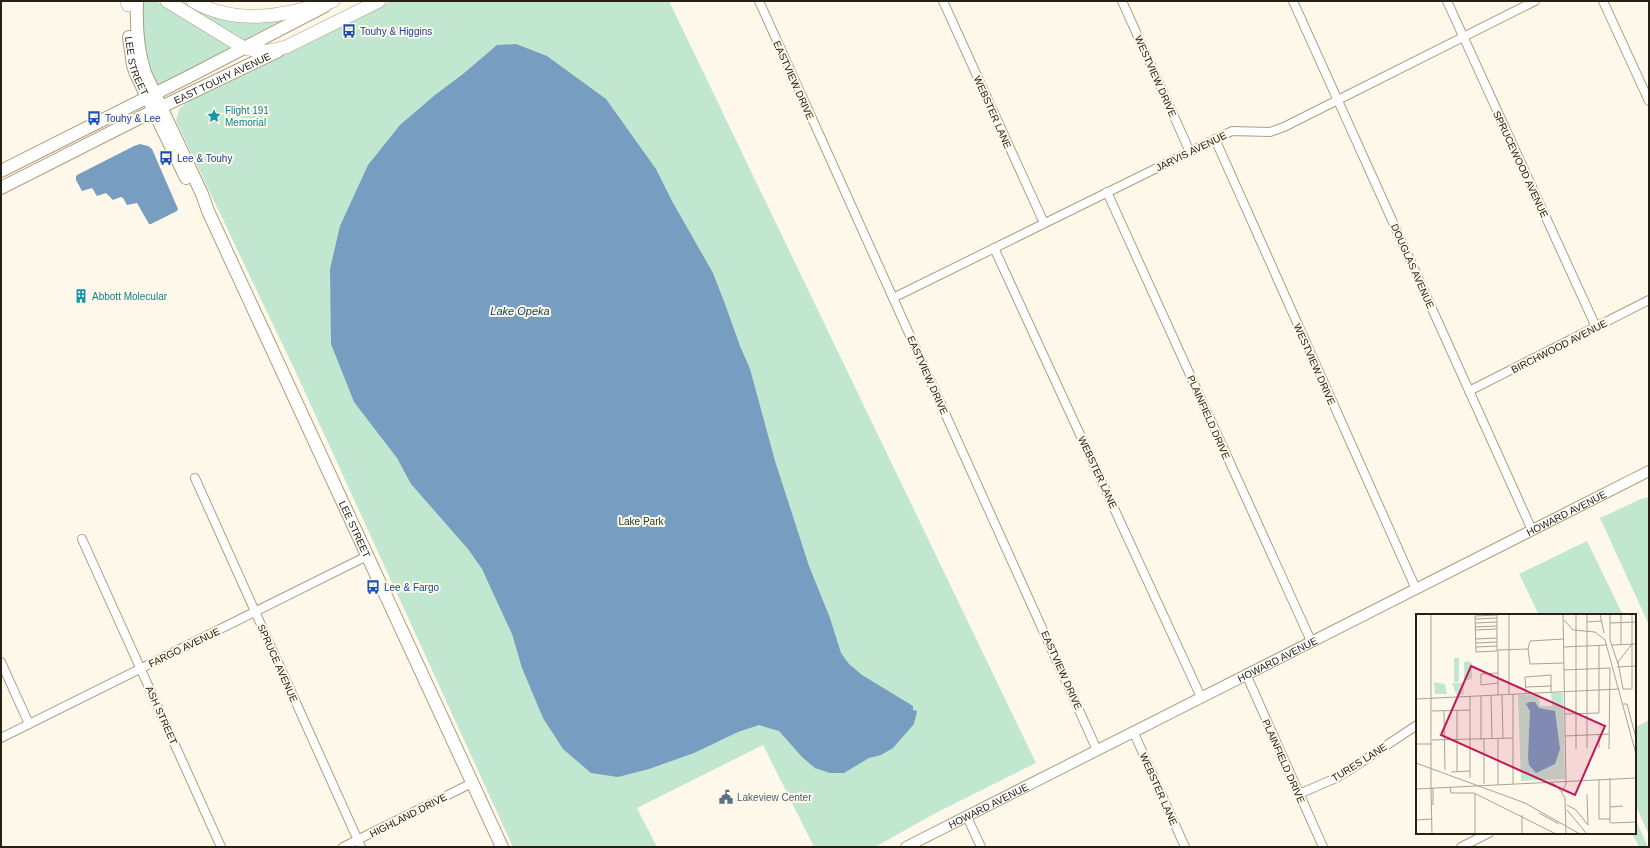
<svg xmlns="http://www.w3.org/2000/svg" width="1650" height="848" font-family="Arial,sans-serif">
	<rect width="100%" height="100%" fill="#fef8ea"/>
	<g fill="#c2e7d0">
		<path d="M 142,1 L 156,1 L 233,48 L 157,88 L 153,79 L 140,36 Z"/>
		<path d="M 174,1 L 183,1 L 192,7 L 294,18 L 248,44 Z"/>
		<path d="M 391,1 L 669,1 L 1036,763 L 934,814 L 875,847 L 814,847 L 763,745 L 637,808 L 657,847 L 513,847 L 297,375 L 176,121 L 179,109 L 191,99 Z"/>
		<path d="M 1649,497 L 1649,625 L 1600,518 L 1641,499 Z"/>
		<path d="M 1587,541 L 1623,615 L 1539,615 L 1519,574 Z"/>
		<path d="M 1649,720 L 1649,835 L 1635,804 L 1635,727 Z"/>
		<path d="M 1635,818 L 1648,847 L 1639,847 L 1632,833 L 1635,833 Z"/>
	</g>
	<g fill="#779ec0">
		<path d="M 516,44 L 547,56 L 606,99 L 656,169 L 672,201 L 713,273 L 725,304 L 740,346 L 750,369 L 775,461 L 809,566 L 830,618 L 841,653 L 849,664 L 862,675 L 913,706 L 913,710 L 917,711 L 914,724 L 893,748 L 881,755 L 869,758 L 844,773 L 830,773 L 815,768 L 802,757 L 779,731 L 759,725 L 738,732 L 694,753 L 649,769 L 618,777 L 591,773 L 563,749 L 543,718 L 522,668 L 512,634 L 482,569 L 468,549 L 411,484 L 397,458 L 354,402 L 331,344 L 330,269 L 340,226 L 368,165 L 400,125 L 435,95 L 463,74 L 497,45 Z"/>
		<path d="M 140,144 L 148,146 L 152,149 L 178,209 L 177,211 L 151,224 L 149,224 L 137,203 L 127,205 L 123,198 L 121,197 L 113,200 L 106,193 L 97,196 L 92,188 L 82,191 L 76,180 L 76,176 L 79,174 L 134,146 Z"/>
	</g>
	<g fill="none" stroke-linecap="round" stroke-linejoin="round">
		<defs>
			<g id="minor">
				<path d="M 759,1 L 1097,750"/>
				<path d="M 943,1 L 1044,223"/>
				<path d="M 1122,1 L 1190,152"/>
				<path d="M 1293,1 L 1532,530"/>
				<path d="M 1447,1 L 1596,327"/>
				<path d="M 1603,1 L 1649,101"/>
				<path d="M 1215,139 L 1416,589"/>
				<path d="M 1107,192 L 1311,641"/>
				<path d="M 994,248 L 1201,697"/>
				<path d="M 893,298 L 1232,131 L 1270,132 L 1284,127 L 1535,1"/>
				<path d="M 1469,391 L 1649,300"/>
				<path d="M 195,478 L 361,847"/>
				<path d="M 82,539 L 221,847"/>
				<path d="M 1,662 L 29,724"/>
				<path d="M 1246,674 L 1323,847"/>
				<path d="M 1133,731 L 1185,847"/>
				<path d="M 1,738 L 367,556"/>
				<path d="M 1299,794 L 1336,778 L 1351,769 L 1417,725"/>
				<path d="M 967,817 L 981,847"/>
				<path d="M 343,847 L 472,783"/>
				<path d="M 1461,847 L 1489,833"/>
			</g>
			<g id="tertiary">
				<path id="s1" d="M 906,847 L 1649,471"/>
			</g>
			<g id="secondary">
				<path id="s2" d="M 137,1 C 136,26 137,49 145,73 L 202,194 L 208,211 L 502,847"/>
				<path id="s3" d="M 129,37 L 133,65 L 136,74 L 186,178"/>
				<path d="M 1,171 L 192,75 L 325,6"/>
				<path id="s4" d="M 1,188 L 153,111 L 278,51"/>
			</g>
			<g id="primary">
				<path d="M 127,1 L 128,5"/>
				<path d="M 167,1 L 244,48 L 258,51 L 269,51 L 286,47 L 379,1"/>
				<path d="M 193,1 C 237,27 287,15 333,1"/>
			</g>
		</defs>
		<use href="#minor" stroke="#ae9e7f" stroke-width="10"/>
		<use href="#tertiary" stroke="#ae9e7f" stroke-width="12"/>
		<use href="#secondary" stroke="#ae9e7f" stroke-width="14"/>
		<use href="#primary" stroke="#ae9e7f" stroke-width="14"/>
		<use href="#minor" stroke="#fff" stroke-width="8"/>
		<use href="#tertiary" stroke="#fff" stroke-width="10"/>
		<use href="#secondary" stroke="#fff" stroke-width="12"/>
		<use href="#primary" stroke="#fff" stroke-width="13"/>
	</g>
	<defs>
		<symbol id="bus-bare" viewBox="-9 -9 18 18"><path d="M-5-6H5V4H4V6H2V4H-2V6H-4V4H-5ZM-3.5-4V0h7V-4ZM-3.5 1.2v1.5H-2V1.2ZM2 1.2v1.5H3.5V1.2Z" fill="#1a4fb4" stroke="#fef8ea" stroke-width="2.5" paint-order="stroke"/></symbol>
		<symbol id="sight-bare" viewBox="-9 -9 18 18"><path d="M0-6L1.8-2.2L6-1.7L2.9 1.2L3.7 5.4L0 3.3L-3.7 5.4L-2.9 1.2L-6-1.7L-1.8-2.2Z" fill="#0f9aa8" stroke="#fef8ea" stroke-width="2.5" paint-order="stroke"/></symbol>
		<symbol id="building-bare" viewBox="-9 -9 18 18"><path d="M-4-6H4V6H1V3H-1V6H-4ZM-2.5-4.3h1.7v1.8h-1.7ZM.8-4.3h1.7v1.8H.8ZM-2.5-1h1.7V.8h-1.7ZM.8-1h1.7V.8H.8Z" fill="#0f9aa8" stroke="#fef8ea" stroke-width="2.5" paint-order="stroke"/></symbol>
		<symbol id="civic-bare" viewBox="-9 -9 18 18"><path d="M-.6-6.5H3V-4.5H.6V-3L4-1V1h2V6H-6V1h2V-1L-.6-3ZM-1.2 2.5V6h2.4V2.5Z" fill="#5c6f8a" stroke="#fef8ea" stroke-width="2.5" paint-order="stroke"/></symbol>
	</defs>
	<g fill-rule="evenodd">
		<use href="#bus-bare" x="339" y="21" width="20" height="20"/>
		<use href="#sight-bare" x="204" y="106" width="20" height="20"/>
		<use href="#bus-bare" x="84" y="108" width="20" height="20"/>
		<use href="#bus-bare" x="156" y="148" width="20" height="20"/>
		<use href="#building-bare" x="71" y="286" width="20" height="20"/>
		<use href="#bus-bare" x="363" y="577" width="20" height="20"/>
		<use href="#civic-bare" x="716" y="787" width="20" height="20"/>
	</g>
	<g text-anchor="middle" stroke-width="4" stroke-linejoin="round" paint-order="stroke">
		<g font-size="10" fill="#164399" stroke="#fef8ea" text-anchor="start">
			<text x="360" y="35">Touhy &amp; Higgins</text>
			<text x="105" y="122">Touhy &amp; Lee</text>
			<text x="177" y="162">Lee &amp; Touhy</text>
			<text x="384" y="591">Lee &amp; Fargo</text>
		</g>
		<g font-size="10" fill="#272115" stroke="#fef8ea">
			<text dy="4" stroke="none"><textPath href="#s3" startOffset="30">LEE STREET</textPath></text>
			<text transform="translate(1156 76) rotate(66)" y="4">WESTVIEW DRIVE</text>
			<text dy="4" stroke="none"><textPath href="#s4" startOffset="247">EAST TOUHY AVENUE</textPath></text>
			<text transform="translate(794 80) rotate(66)" y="4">EASTVIEW DRIVE</text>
			<text transform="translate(993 112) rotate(66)" y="4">WEBSTER LANE</text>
			<text transform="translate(1191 151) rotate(-26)" y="4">JARVIS AVENUE</text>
			<text transform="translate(1521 164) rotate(65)" y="4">SPRUCEWOOD AVENUE</text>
			<text transform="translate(1413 266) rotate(66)" y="4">DOUGLAS AVENUE</text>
			<text transform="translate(1559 346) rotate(-27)" y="4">BIRCHWOOD AVENUE</text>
			<text transform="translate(1315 364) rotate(66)" y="4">WESTVIEW DRIVE</text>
			<text transform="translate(928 375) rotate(66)" y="4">EASTVIEW DRIVE</text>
			<text transform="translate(1209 417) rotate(66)" y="4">PLAINFIELD DRIVE</text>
			<text transform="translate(1098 472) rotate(65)" y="4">WEBSTER LANE</text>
			<text dy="4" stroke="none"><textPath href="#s1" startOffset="740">HOWARD AVENUE</textPath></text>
			<text dy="4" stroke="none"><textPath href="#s2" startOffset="575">LEE STREET</textPath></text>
			<text transform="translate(184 647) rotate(-26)" y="4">FARGO AVENUE</text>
			<text dy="4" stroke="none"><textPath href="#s1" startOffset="416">HOWARD AVENUE</textPath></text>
			<text transform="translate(278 663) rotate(66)" y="4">SPRUCE AVENUE</text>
			<text transform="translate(1062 670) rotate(66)" y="4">EASTVIEW DRIVE</text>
			<text transform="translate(162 715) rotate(66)" y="4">ASH STREET</text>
			<text transform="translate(1284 761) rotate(66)" y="4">PLAINFIELD DRIVE</text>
			<text transform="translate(1359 762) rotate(-32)" y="4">TURES LANE</text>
			<text transform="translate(1159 789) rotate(66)" y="4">WEBSTER LANE</text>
			<text dy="4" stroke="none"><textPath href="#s1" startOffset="92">HOWARD AVENUE</textPath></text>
			<text transform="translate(408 815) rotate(-27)" y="4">HIGHLAND DRIVE</text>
		</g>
		<g font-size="10" fill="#0d838f" stroke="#fef8ea" text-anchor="start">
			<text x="225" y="114">Flight 191<tspan x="225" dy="12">Memorial</tspan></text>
			<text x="92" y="300">Abbott Molecular</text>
		</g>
		<g font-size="10" fill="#113824" stroke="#fef8ea">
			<text x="641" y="525">Lake Park</text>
		</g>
		<g font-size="10" fill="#4e5e75" stroke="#fef8ea" text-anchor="start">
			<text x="737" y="801">Lakeview Center</text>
		</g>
		<g font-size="11" font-style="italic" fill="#124062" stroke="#fef8ea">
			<text x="520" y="315">Lake Opeka</text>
		</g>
	</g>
	<g transform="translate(1416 614)">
		<rect width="220" height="220" fill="#fef8ea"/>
		<path d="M 38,44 L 43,44 L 43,68 L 38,68 ZM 53,47 L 56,50 L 56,65 L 52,66 L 48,65 L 48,48 ZM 18,68 L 29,70 L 31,80 L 19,80 ZM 36,69 L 47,69 L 48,81 L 40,80 ZM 135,79 L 147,79 L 149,165 L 105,167 L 102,81 L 123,80 L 124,92 L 136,92 Z" fill="#c2e7d0"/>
		<path d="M 113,88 L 119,88 L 123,94 L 139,97 L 144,135 L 139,150 L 120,159 L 113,151 L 112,143 L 114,97 L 110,90 Z" fill="#779ec0"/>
		<path fill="none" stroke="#a8a295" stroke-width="1" d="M 81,0 L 81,37 L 60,38 L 59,2 L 81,1M 93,0 L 93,80M 160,0 L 160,135M 171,0 L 171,134M 184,0 L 188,19M 194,0 L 194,26 L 202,50M 59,5 L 81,4M 148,6 L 157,16 L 179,18 L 189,26 L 220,140M 171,8 L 185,7M 59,9 L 81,8M 194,9 L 220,8M 59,13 L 81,12M 59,16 L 81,15M 59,25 L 81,24M 60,29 L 81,28M 216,30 L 202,48 L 207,75 L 216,75 L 216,0M 195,31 L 220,30M 205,31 L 205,0M 60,33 L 81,32M 148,33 L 191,31M 82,36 L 112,35M 148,49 L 114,50 L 112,35 L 114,27 L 148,25M 201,53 L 220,52M 148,56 L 194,54M 82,69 L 65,71 L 65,60 L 82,59M 110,73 L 135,72M 97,80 L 97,170M 110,80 L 109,63 L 135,61 L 135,78M 75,81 L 76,125M 82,81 L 82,36M 86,81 L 87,125M 54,82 L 54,164M 65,82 L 65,126M 0,85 L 203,75M 207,90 L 211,90 L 220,124M 16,97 L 54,96M 28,97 L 29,156M 41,97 L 41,158M 149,100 L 183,99 L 183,32M 149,122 L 193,120M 68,125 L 68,170M 82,125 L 82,171M 16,126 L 97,124M 0,130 L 15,130M 183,134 L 183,121M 193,135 L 194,54M 0,149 L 109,189 L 164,220M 35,158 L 54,157M 194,164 L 194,209M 183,165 L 183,205 L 194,205M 136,169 L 142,173 L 149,184 L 150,220M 34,173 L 35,179 L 58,179 L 140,220M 15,174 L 16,220M 15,174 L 15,0M 0,175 L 220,164M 146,178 L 150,170 L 147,0M 59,180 L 59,220M 17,191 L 17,174M 151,191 L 160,196 L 172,211 L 171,180M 194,193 L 207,192M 151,196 L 171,220M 123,199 L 143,210M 0,206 L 16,205M 195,209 L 220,208M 106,220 L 106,201"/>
		<path fill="#c2185b" fill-opacity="0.15" stroke="#c2185b" stroke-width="2" d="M 55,52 L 189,112 L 159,181 L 25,121 Z"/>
		<rect width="220" height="220" fill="none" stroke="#272115" stroke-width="2"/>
	</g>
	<rect width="1650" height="848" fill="none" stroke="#272115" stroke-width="4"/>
</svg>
